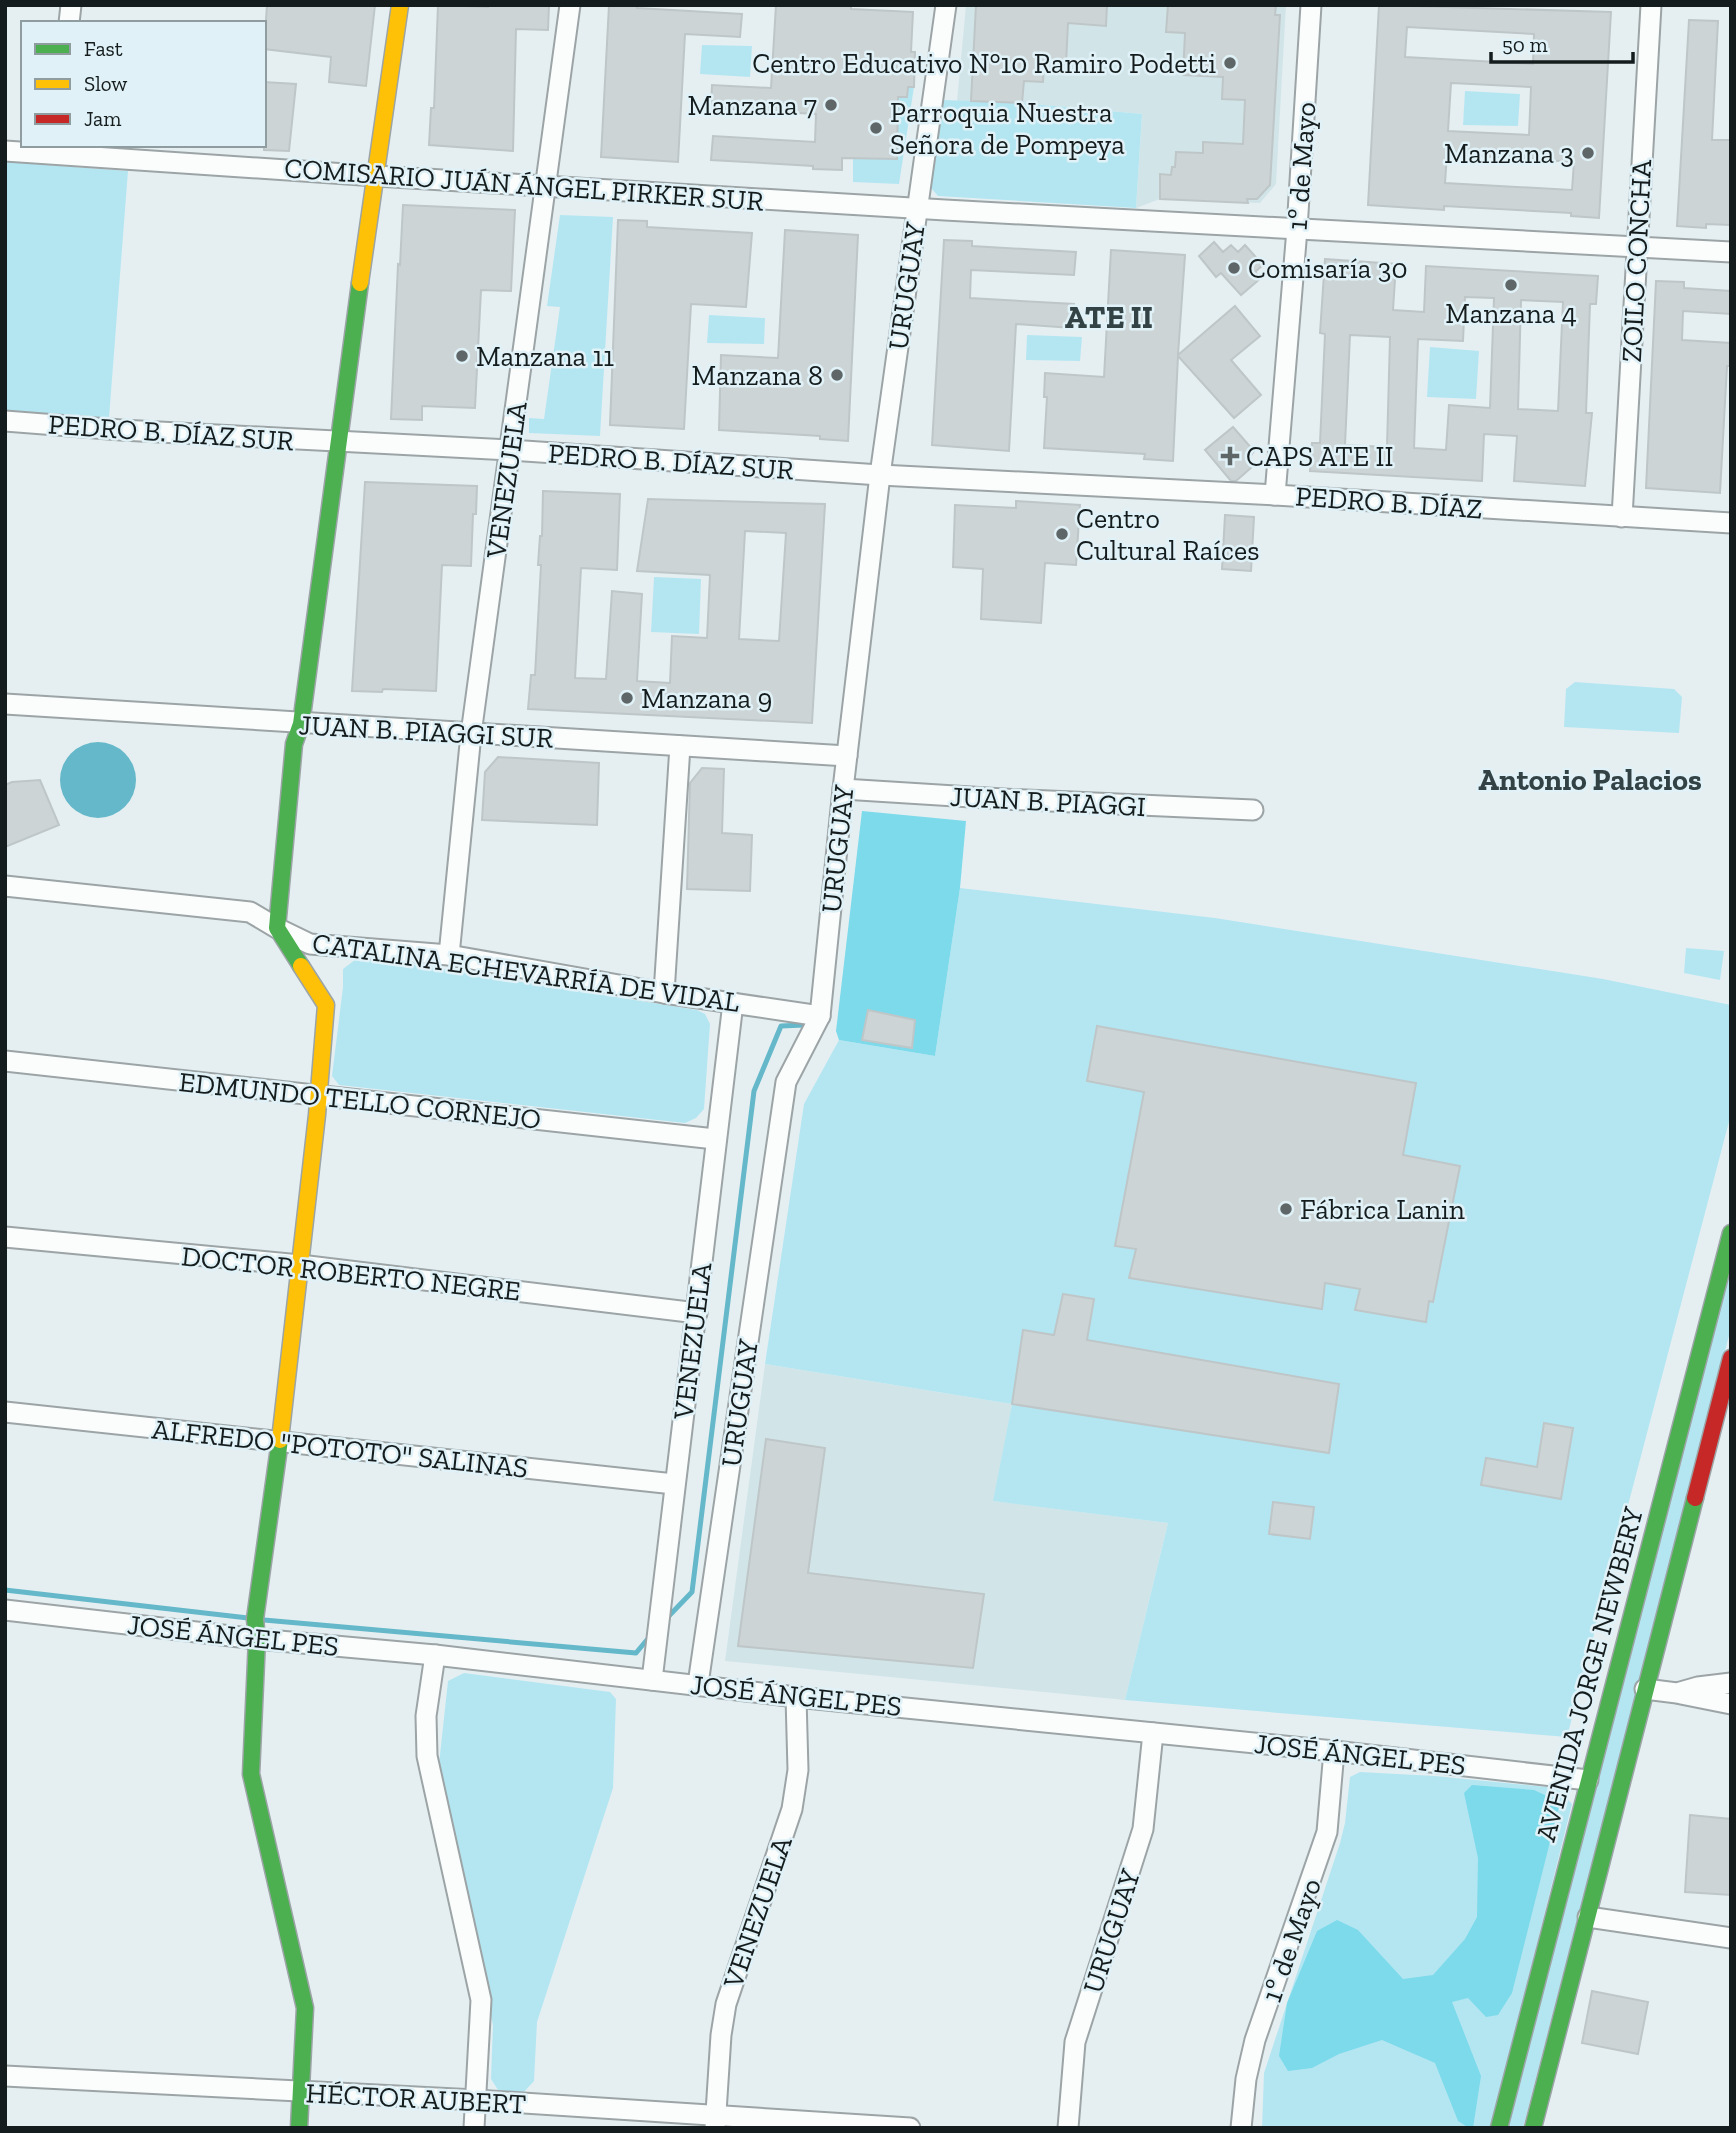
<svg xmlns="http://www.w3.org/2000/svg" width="1736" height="2133" font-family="'Zilla Slab',serif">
	<rect width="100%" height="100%" fill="#e5eff2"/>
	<g fill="#d1e5e9">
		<path d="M 966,5 L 1286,5 L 1276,184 L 1260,203 L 1160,199 L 1136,208 L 1142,114 L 1022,103 L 957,101 Z"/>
		<path d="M 765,1364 L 1012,1404 L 994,1501 L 1168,1523 L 1125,1700 L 725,1661 Z"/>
	</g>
	<g fill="#b4e6f2">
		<path d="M 702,45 L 752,46 L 750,77 L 700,74 Z"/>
		<path d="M 908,87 L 914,87 L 899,184 L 853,182 L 853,158 L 897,159 L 898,97 L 907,97 Z"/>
		<path d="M 1465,91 L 1520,94 L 1518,126 L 1463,125 Z"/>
		<path d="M 943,100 L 1022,103 L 1142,114 L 1136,208 L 938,196 L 931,188 Z"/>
		<path d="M 5,162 L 128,171 L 109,418 L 5,410 Z"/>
		<path d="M 560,215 L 613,217 L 600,436 L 529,433 L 529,418 L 544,419 L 560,307 L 547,306 Z"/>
		<path d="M 709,315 L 765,318 L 764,344 L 707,343 Z"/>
		<path d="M 1027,335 L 1082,337 L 1080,361 L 1026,360 Z"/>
		<path d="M 1430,347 L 1479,351 L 1476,399 L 1427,397 Z"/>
		<path d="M 654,577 L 701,579 L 699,634 L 651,632 Z"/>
		<path d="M 1575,682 L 1674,689 L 1682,697 L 1679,733 L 1564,727 L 1566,689 Z"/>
		<path d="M 960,888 L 1215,918 L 1603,979 L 1731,1005 L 1731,1114 L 1567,1737 L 1125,1700 L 1168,1523 L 993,1501 L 1012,1404 L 765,1364 L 804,1104 L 839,1040 L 935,1056 Z"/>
		<path d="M 1686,948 L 1724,951 L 1720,980 L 1684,973 Z"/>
		<path d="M 360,956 L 697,1010 L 705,1014 L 710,1024 L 704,1109 L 696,1118 L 685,1123 L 339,1085 L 332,1076 L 343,987 L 343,969 Z"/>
		<path d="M 1731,1261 L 1731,1328 L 1523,2128 L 1507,2128 Z"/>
		<path d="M 464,1673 L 610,1692 L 616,1699 L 613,1788 L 537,2022 L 534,2081 L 523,2093 L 498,2090 L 491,2079 L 493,2025 L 438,1773 L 448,1681 Z"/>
		<path d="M 1360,1772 L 1435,1776 L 1557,1788 L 1572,1804 L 1491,2128 L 1262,2128 L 1264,2073 L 1340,1843 L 1345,1823 L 1350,1777 Z"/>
	</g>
	<g fill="#7cdaeb">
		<path d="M 862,811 L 966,821 L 960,888 L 935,1056 L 839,1040 L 836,1031 Z"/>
		<path d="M 1472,1785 L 1534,1790 L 1560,1802 L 1512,1993 L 1498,2015 L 1486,2017 L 1468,1998 L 1452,2002 L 1481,2076 L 1473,2128 L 1469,2128 L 1458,2121 L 1435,2063 L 1382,2040 L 1339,2054 L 1312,2068 L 1288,2071 L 1279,2056 L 1287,2003 L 1317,1931 L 1337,1920 L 1358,1930 L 1403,1979 L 1433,1975 L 1465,1939 L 1477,1917 L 1478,1858 L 1464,1793 Z"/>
	</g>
	<circle fill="#65b8c9" cx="98" cy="780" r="38"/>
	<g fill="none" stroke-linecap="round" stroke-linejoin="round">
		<g stroke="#65b8c9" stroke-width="5">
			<path d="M 5,1590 L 248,1618"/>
			<path d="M 264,1620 L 636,1653 L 651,1635"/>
			<path d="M 665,1620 L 692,1592 L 754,1091 L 781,1026 L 804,1025"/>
		</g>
	</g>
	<g fill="#ccd4d6" stroke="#bec6c8" stroke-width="2" fill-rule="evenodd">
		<path d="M 267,5 L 375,5 L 366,86 L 329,82 L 331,57 L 264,49 Z"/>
		<path d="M 438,5 L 488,7 L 488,5 L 549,5 L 548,30 L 516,29 L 513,151 L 429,145 L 431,108 L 434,108 Z"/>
		<path d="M 609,5 L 637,5 L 637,8 L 742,14 L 740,37 L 685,34 L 678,162 L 601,157 Z"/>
		<path d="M 776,5 L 851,5 L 851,9 L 913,12 L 911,52 L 915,52 L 914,87 L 908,87 L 907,97 L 898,97 L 897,159 L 842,158 L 842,170 L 813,169 L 813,166 L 711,160 L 713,136 L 815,142 L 816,114 L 711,108 L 712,85 L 771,88 Z"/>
		<path d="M 976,5 L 1107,5 L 1106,26 L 1068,23 L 1066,64 L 1044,62 L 1043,82 L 1024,81 L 1022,103 L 971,101 Z"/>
		<path d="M 1168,5 L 1276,5 L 1275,15 L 1280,15 L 1270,185 L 1257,199 L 1247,199 L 1248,203 L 1160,199 L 1160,174 L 1171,175 L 1172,167 L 1175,167 L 1176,152 L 1203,153 L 1203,142 L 1243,144 L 1245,100 L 1222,99 L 1223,77 L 1183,75 L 1185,33 L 1166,32 Z"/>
		<path d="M 1379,5 L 1611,12 L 1599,218 L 1571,216 L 1571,213 L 1444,206 L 1444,210 L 1368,205 ZM 1407,27 L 1534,34 L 1533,64 L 1405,57 ZM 1451,83 L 1531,87 L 1529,135 L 1448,131 ZM 1447,154 L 1574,162 L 1572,190 L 1445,183 Z"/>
		<path d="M 1689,20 L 1718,21 L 1712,140 L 1731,140 L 1731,225 L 1706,224 L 1706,228 L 1677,226 Z"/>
		<path d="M 264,82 L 296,84 L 289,151 L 264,150 Z"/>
		<path d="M 403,205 L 515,210 L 511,291 L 481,290 L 475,408 L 422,406 L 422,420 L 391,419 L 398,264 L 400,265 Z"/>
		<path d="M 618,220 L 647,221 L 647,227 L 752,233 L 746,307 L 691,304 L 684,429 L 610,425 Z"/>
		<path d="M 785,230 L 858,235 L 848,441 L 820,439 L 820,436 L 719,430 L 721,355 L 778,358 Z"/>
		<path d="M 944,240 L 972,241 L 972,246 L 1076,252 L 1074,275 L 971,270 L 970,298 L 1074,304 L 1072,328 L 1016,324 L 1009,451 L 932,445 Z"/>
		<path d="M 1214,242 L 1223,252 L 1231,245 L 1238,252 L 1245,245 L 1263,265 L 1255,272 L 1261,278 L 1241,295 L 1221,273 L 1216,277 L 1199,256 Z"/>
		<path d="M 1111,250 L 1185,255 L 1178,355 L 1235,306 L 1260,336 L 1231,360 L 1261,395 L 1234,418 L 1178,356 L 1173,461 L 1144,459 L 1145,454 L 1044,448 L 1047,397 L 1044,397 L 1045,373 L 1104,377 Z"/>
		<path d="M 1325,259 L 1396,264 L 1393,310 L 1424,312 L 1426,266 L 1598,276 L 1596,304 L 1590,304 L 1586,413 L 1592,413 L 1585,486 L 1514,481 L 1517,436 L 1484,434 L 1482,481 L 1310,471 L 1312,443 L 1320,443 L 1325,334 L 1320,333 ZM 1465,297 L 1494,298 L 1490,408 L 1449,405 L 1446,450 L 1414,448 L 1418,339 L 1463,341 ZM 1521,300 L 1563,302 L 1558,411 L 1518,409 ZM 1350,335 L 1390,337 L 1387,447 L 1345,445 Z"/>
		<path d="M 1656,281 L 1684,282 L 1684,288 L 1731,291 L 1731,314 L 1683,311 L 1682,340 L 1731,343 L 1731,366 L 1727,366 L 1720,493 L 1646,488 Z"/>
		<path d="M 1233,427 L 1254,451 L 1247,461 L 1252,467 L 1236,481 L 1231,481 L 1205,450 Z"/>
		<path d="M 365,482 L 477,486 L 476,514 L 473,514 L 471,566 L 442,565 L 436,691 L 383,689 L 382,692 L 352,691 Z"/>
		<path d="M 543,491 L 620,494 L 617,570 L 581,568 L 575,678 L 606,679 L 612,591 L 642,594 L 637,681 L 670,683 L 672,636 L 707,638 L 710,575 L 637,571 L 648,499 L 825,504 L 812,723 L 528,709 L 531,675 L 535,675 L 541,565 L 538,565 L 540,536 L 542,536 ZM 745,531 L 786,533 L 779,641 L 739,639 Z"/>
		<path d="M 1016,501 L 1080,505 L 1076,565 L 1045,563 L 1041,623 L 981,619 L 983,569 L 953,567 L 955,505 L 1016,508 Z"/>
		<path d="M 1225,515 L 1254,517 L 1251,571 L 1222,569 Z"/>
		<path d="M 498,757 L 599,763 L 597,825 L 482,820 L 485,772 Z"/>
		<path d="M 702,768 L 724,769 L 722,833 L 752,835 L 750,891 L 687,889 L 690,783 Z"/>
		<path d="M 40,780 L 59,825 L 5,847 L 5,785 L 12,782 Z"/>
		<path d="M 868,1010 L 915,1020 L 912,1048 L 862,1040 Z"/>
		<path d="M 1097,1026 L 1416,1083 L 1403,1155 L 1460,1166 L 1433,1302 L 1429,1301 L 1426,1322 L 1355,1310 L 1360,1289 L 1325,1283 L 1322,1309 L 1129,1278 L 1136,1249 L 1115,1246 L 1144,1092 L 1087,1081 Z"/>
		<path d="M 1063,1294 L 1094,1299 L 1087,1340 L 1339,1384 L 1329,1453 L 1012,1404 L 1023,1330 L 1054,1335 Z"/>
		<path d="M 1544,1423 L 1573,1428 L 1561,1499 L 1481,1485 L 1486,1458 L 1537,1467 Z"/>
		<path d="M 766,1439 L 825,1448 L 808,1573 L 984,1594 L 973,1668 L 738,1646 Z"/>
		<path d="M 1273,1502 L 1314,1507 L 1310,1539 L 1269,1534 Z"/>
		<path d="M 1690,1815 L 1731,1819 L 1731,1895 L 1685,1892 Z"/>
		<path d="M 1592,1991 L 1648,2002 L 1638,2054 L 1582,2043 Z"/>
	</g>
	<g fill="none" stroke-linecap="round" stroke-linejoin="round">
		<defs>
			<g id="street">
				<path d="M 69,23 L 71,5"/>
				<path d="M 5,151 L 376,176 L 945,210 L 1731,252"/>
				<path d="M 5,421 L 121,430 L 510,450 L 880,475 L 1275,495 L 1731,523"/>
				<path d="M 1275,495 L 1297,229 L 1311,5"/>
				<path d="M 1622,517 L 1651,5"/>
				<path d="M 5,704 L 847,756"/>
				<path d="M 843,789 L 1003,799 L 1253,810"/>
				<path d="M 5,886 L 250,912 L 277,928 L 310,944 L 449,955 L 664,993 L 820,1016"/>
				<path d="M 449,955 L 471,734 L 570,5"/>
				<path d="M 664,993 L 680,746"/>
				<path d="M 5,1061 L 715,1139"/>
				<path d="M 5,1237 L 300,1265 L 697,1313"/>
				<path d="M 5,1412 L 674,1484"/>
				<path d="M 5,1610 L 257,1639 L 435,1655 L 796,1697 L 1334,1751 L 1588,1780"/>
				<path d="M 435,1655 L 426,1716 L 427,1756 L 481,2000 L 474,2128"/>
				<path d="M 652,1680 L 733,1003"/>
				<path d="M 698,1684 L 786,1082 L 820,1016 L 843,789 L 880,475 L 946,5"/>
				<path d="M 1645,1689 L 1677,1693 L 1698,1687 L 1731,1683"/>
				<path d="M 1681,1694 L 1731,1704"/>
				<path d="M 1588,1917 L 1731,1938"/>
				<path d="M 5,2076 L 476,2100 L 910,2128"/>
				<path d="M 715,2128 L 721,2035 L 726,2004 L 792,1809 L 798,1770 L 796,1697"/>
				<path d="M 1068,2128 L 1075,2042 L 1143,1829 L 1153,1733"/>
				<path d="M 1241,2128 L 1246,2079 L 1255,2040 L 1327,1832 L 1334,1751"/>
			</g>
			<g id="fast">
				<path d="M 301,966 L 277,928 L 294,744 L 301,724 L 360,283"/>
				<path d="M 280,1440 L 255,1619 L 257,1639 L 251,1774 L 305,2008 L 299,2128"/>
				<path d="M 1499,2128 L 1731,1233"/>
				<path d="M 1533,2128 L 1695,1498"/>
			</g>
			<g id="slow">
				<path d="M 360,283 L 400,5"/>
				<path d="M 280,1440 L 317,1115 L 326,1005 L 301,966"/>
			</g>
			<path id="jam" d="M 1695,1498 L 1731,1358"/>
		</defs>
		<use href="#street" stroke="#9ca4a6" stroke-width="23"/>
		<use href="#fast" stroke="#9ca4a6" stroke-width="19"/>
		<use href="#slow" stroke="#9ca4a6" stroke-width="19"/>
		<use href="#jam" stroke="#9ca4a6" stroke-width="19"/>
		<use href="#street" stroke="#fbfdfd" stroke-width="19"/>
		<use href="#fast" stroke="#4caf50" stroke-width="16"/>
		<use href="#slow" stroke="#ffc107" stroke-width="16"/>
		<use href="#jam" stroke="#c62828" stroke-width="16"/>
	</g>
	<g fill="#5e6668" stroke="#e0f2f7" stroke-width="2.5">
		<circle cx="1230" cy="63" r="7"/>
		<circle cx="831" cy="105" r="7"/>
		<circle cx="876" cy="128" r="7"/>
		<circle cx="1588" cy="153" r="7"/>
		<circle cx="1234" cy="268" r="7"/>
		<circle cx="1511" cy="285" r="7"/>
		<circle cx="462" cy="356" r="7"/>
		<circle cx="837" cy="375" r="7"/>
		<path d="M1226.5 445.5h7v7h7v7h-7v7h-7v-7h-7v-7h7z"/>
		<circle cx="1062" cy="534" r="7"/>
		<circle cx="627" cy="698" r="7"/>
		<circle cx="1286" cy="1209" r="7"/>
	</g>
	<g text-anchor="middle" stroke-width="5" stroke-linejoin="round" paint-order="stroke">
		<g font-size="28" fill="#151c1d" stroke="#e0f2f7" text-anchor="start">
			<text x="1216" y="73" text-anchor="end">Centro Educativo N°10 Ramiro Podetti</text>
			<text x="817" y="115" text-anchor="end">Manzana 7</text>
			<text x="890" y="122">Parroquia Nuestra<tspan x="890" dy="32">Señora de Pompeya</tspan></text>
			<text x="1574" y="163" text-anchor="end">Manzana 3</text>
			<text x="1248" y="278">Comisaría 30</text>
			<text x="1511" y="323" text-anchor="middle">Manzana 4</text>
			<text x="476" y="366">Manzana 11</text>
			<text x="823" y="385" text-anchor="end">Manzana 8</text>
			<text x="1246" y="466">CAPS ATE II</text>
			<text x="1076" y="528">Centro<tspan x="1076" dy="32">Cultural Raíces</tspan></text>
			<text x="641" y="708">Manzana 9</text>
			<text x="1300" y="1219">Fábrica Lanin</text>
		</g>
		<g font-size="28" fill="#151c1d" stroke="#e0f2f7">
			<text transform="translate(1301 166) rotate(-86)" y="10">1º de Mayo</text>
			<text transform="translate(524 184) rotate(4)" y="10">COMISARIO JUÁN ÁNGEL PIRKER SUR</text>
			<text transform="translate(1636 261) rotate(-87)" y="10">ZOILO CONCHA</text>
			<text transform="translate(906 286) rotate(-82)" y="10">URUGUAY</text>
			<text transform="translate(171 432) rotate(4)" y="10">PEDRO B. DÍAZ SUR</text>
			<text transform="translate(671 461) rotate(4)" y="10">PEDRO B. DÍAZ SUR</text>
			<text transform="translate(506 480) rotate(-82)" y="10">VENEZUELA</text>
			<text transform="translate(1389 502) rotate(4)" y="10">PEDRO B. DÍAZ</text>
			<text transform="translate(426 731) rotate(3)" y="10">JUAN B. PIAGGI SUR</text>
			<text transform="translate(1048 801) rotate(3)" y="10">JUAN B. PIAGGI</text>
			<text transform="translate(837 849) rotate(-84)" y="10">URUGUAY</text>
			<text transform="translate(526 972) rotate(8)" y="10">CATALINA ECHEVARRÍA DE VIDAL</text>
			<text transform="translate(360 1100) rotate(6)" y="10">EDMUNDO TELLO CORNEJO</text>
			<text transform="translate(351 1273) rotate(6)" y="10">DOCTOR ROBERTO NEGRE</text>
			<text transform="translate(692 1341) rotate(-83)" y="10">VENEZUELA</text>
			<text transform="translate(739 1403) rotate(-82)" y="10">URUGUAY</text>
			<text transform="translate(340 1448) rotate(6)" y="10">ALFREDO "POTOTO" SALINAS</text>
			<text transform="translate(233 1635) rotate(6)" y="10">JOSÉ ÁNGEL PES</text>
			<text transform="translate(1589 1674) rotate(-75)" y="10">AVENIDA JORGE NEWBERY</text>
			<text transform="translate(796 1695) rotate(6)" y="10">JOSÉ ÁNGEL PES</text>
			<text transform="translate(1360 1754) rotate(6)" y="10">JOSÉ ÁNGEL PES</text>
			<text transform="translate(757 1912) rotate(-71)" y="10">VENEZUELA</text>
			<text transform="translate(1111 1931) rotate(-72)" y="10">URUGUAY</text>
			<text transform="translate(1291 1940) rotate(-71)" y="10">1º de Mayo</text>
			<text transform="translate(416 2098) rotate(3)" y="10">HÉCTOR AUBERT</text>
		</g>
		<g font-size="30" font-weight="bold" fill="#334245" stroke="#e0f2f7">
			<text x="1590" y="790">Antonio Palacios</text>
		</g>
		<g font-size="32" font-weight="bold" fill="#334245" stroke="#e0f2f7">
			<text x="1109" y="328">ATE II</text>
		</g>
	</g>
	<rect width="1736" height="2133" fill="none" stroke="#151c1d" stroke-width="14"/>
	<rect x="21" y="21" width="245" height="126" fill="#e0f2f7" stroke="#8f9ca0" stroke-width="2"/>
	<rect x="35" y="44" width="35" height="10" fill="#4caf50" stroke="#8f9ca0" stroke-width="2"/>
	<text x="84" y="56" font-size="21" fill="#151c1d">Fast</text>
	<rect x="35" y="79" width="35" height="10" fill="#ffc107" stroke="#8f9ca0" stroke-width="2"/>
	<text x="84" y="91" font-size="21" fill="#151c1d">Slow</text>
	<rect x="35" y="114" width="35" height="10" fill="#c62828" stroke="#8f9ca0" stroke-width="2"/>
	<text x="84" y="126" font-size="21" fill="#151c1d">Jam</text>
	<path d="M1491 52v10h142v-10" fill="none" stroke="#151c1d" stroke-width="3.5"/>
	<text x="1502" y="52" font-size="21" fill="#151c1d" stroke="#e0f2f7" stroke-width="5" paint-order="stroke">50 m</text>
</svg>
